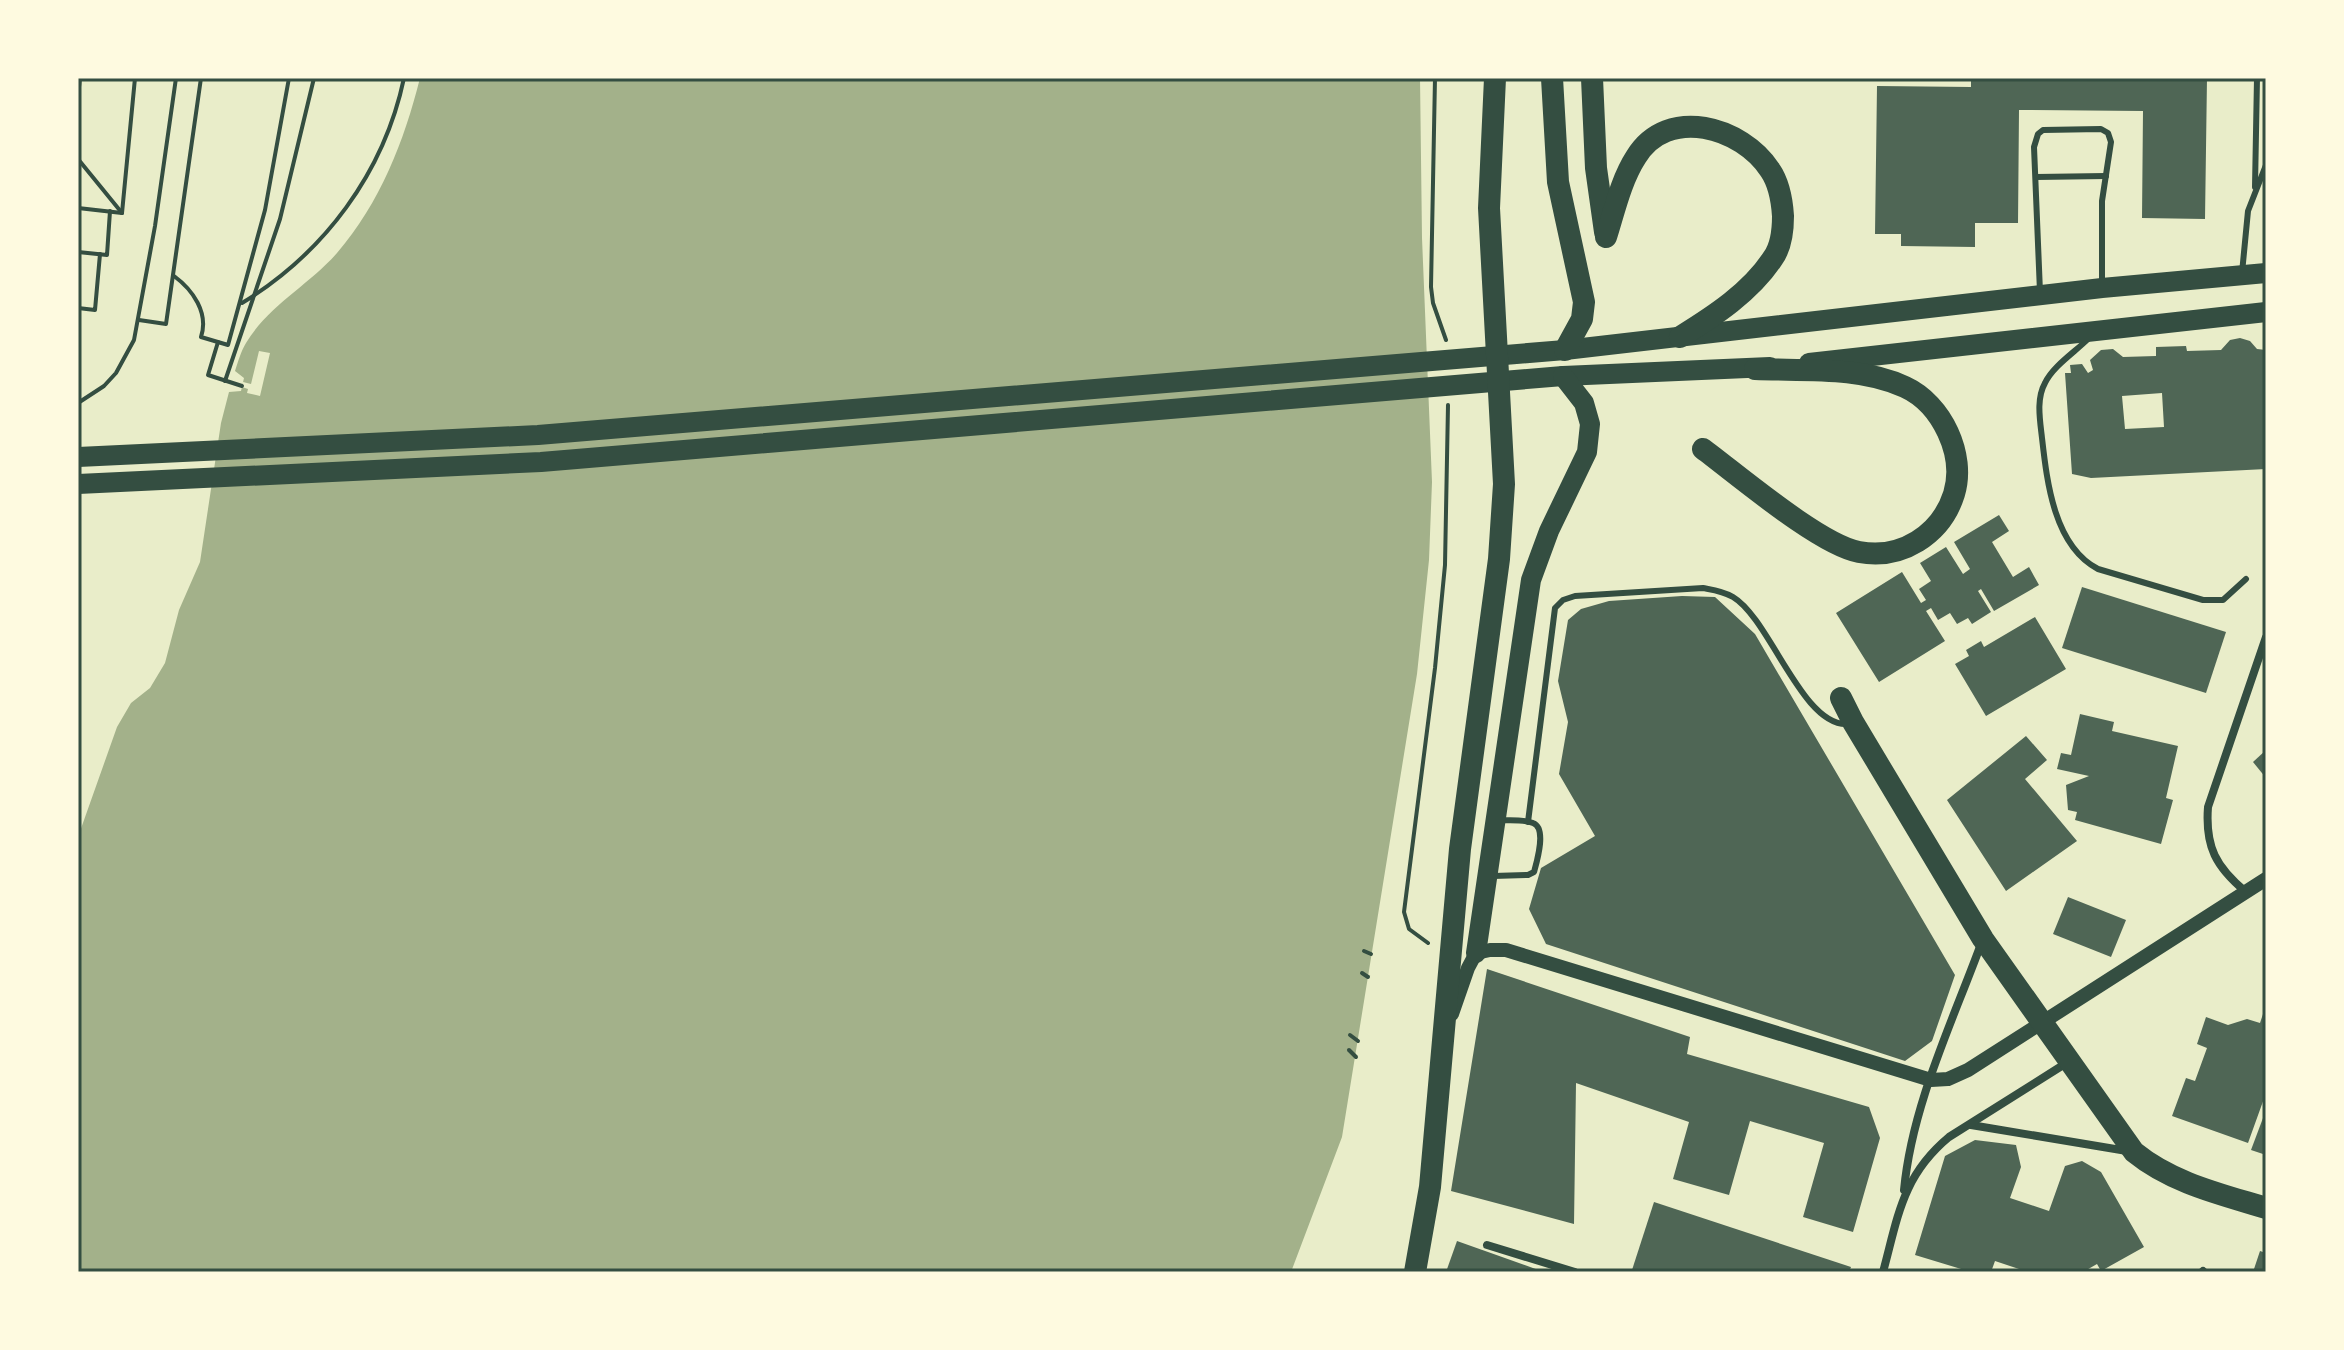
<svg xmlns="http://www.w3.org/2000/svg" width="2344" height="1350" font-family="Signika,sans-serif">
	<rect width="100%" height="100%" fill="#e9edc9"/>
	<path fill="#a3b18a" d="M 420,78 L 1420,78 L 1422,238 L 1432,482 L 1429,560 L 1417,674 L 1342,1137 L 1291,1272 L 78,1272 L 78,837 L 117,727 L 131,703 L 150,688 L 165,663 L 179,610 L 200,562 L 221,423 L 229,392 L 241,391 L 244,378 L 235,371 C 238,362 241,351 246,343 C 268,306 309,285 337,253 C 380,203 404,142 420,78 Z"/>
	<path fill="#e9edc9" d="M 259,351 L 270,353 L 260,396 L 247,393 L 248,389 L 242,387 L 243,382 L 251,384 Z"/>
	<g fill="#4f6655" fill-rule="evenodd">
		<path d="M 1971,78 L 2207,78 L 2205,219 L 2142,218 L 2143,111 L 2019,110 L 2018,223 L 1975,223 L 1975,247 L 1901,246 L 1901,234 L 1875,234 L 1877,86 L 1971,87 Z"/>
		<path d="M 2240,338 L 2250,341 L 2257,349 L 2266,350 L 2266,469 L 2091,478 L 2072,474 L 2065,373 L 2071,373 L 2070,365 L 2082,364 L 2088,373 L 2093,370 L 2090,360 L 2101,350 L 2113,349 L 2123,357 L 2156,356 L 2156,347 L 2186,346 L 2187,351 L 2221,350 L 2230,340 ZM 2162,393 L 2164,427 L 2125,429 L 2122,396 Z"/>
		<path d="M 1999,515 L 2009,531 L 1992,542 L 2013,577 L 2029,567 L 2039,585 L 1994,611 L 1981,589 L 1978,591 L 1991,612 L 1972,624 L 1968,618 L 1957,624 L 1950,613 L 1938,620 L 1931,608 L 1926,611 L 1945,641 L 1879,682 L 1836,613 L 1902,572 L 1921,603 L 1926,600 L 1919,589 L 1931,581 L 1920,563 L 1946,547 L 1963,574 L 1970,569 L 1954,542 Z"/>
		<path d="M 2082,587 L 2226,632 L 2206,693 L 2062,648 Z"/>
		<path d="M 1682,596 L 1715,597 L 1755,634 L 1955,975 L 1932,1041 L 1905,1061 L 1546,944 L 1529,909 L 1541,868 L 1595,836 L 1559,774 L 1568,722 L 1558,681 L 1568,620 L 1581,609 L 1609,601 Z"/>
		<path d="M 2035,617 L 2066,669 L 1986,716 L 1955,664 L 1969,656 L 1966,650 L 1981,641 L 1984,647 Z"/>
		<path d="M 2080,714 L 2114,722 L 2112,731 L 2178,746 L 2166,798 L 2173,800 L 2161,844 L 2075,820 L 2077,812 L 2068,810 L 2066,785 L 2089,776 L 2057,769 L 2061,753 L 2071,755 Z"/>
		<path d="M 2026,736 L 2047,760 L 2025,779 L 2077,841 L 2006,891 L 1947,800 Z"/>
		<path d="M 2266,750 L 2266,778 L 2253,762 Z"/>
		<path d="M 2068,897 L 2126,920 L 2111,957 L 2053,934 Z"/>
		<path d="M 1487,969 L 1690,1037 L 1687,1054 L 1869,1107 L 1880,1138 L 1853,1232 L 1803,1217 L 1824,1143 L 1750,1121 L 1729,1195 L 1673,1179 L 1689,1122 L 1576,1083 L 1574,1224 L 1451,1191 Z"/>
		<path d="M 2263,1014 L 2266,1015 L 2266,1093 L 2248,1143 L 2172,1116 L 2186,1078 L 2195,1081 L 2207,1048 L 2197,1044 L 2206,1017 L 2228,1025 L 2247,1019 L 2260,1023 Z"/>
		<path d="M 2266,1110 L 2266,1155 L 2251,1150 Z"/>
		<path d="M 1975,1140 L 2016,1145 L 2021,1167 L 2010,1198 L 2049,1211 L 2065,1166 L 2082,1161 L 2101,1172 L 2144,1247 L 2101,1271 L 2097,1264 L 2083,1272 L 2028,1272 L 1995,1261 L 1991,1272 L 1971,1272 L 1915,1255 L 1945,1156 Z"/>
		<path d="M 1654,1202 L 1851,1267 L 1849,1272 L 1632,1270 Z"/>
		<path d="M 1457,1241 L 1544,1272 L 1446,1272 Z"/>
		<path d="M 2260,1251 L 2266,1253 L 2266,1272 L 2253,1272 Z"/>
	</g>
	<g fill="none" stroke-linecap="round" stroke-linejoin="round">
		<g stroke="#344e41" stroke-width="4">
			<path d="M 1435,78 L 1431,287 L 1433,303 L 1446,340"/>
			<path d="M 78,96 L 80,78"/>
			<path d="M 78,159 L 122,213"/>
			<path d="M 78,208 L 122,213"/>
			<path d="M 122,213 L 135,78"/>
			<path d="M 78,252 L 107,255 L 110,211"/>
			<path d="M 174,276 C 193,290 209,313 201,337 L 228,345 L 265,210 L 289,78"/>
			<path d="M 242,303 C 324,253 384,173 404,78"/>
			<path d="M 78,308 L 95,310 L 100,254"/>
			<path d="M 139,320 L 166,324 L 201,78"/>
			<path d="M 218,342 L 208,375 L 242,386"/>
			<path d="M 225,381 L 280,219 L 314,78"/>
			<path d="M 78,403 L 104,386 L 116,373 L 134,340 L 155,226 L 176,78"/>
			<path d="M 1428,943 L 1409,929 L 1404,912 L 1435,668 L 1445,565 L 1448,405"/>
			<path d="M 1364,951 L 1371,954"/>
			<path d="M 1362,973 L 1368,977"/>
			<path d="M 1350,1035 L 1358,1041"/>
			<path d="M 1349,1050 L 1356,1057"/>
		</g>
		<g stroke="#344e41" stroke-width="6">
			<path d="M 2036,177 L 2106,176"/>
			<path d="M 2255,187 L 2257,78"/>
			<path d="M 2242,273 L 2248,211 L 2266,165"/>
			<path d="M 2040,292 L 2034,147 L 2038,134 L 2043,130 L 2101,129 L 2108,133 L 2111,142 L 2102,201 L 2102,284"/>
			<path d="M 2088,339 C 2075,352 2053,366 2045,383 C 2036,399 2040,420 2042,438 C 2047,482 2054,546 2098,569 L 2203,600 L 2223,600 L 2246,579"/>
			<path d="M 1528,822 L 1555,608 L 1563,600 L 1575,596 L 1703,588 C 1714,590 1723,591 1733,597 C 1770,619 1802,726 1847,724"/>
			<path d="M 1493,876 L 1528,875 L 1534,872 C 1537,861 1547,828 1533,823 C 1523,819 1509,821 1499,820"/>
		</g>
		<g stroke="#344e41" stroke-width="8">
			<path d="M 2246,892 C 2216,867 2205,847 2208,807 L 2266,637"/>
			<path d="M 1971,1125 L 2127,1151"/>
			<path d="M 1904,1190 C 1912,1105 1952,1023 1981,944"/>
			<path d="M 1487,1245 L 1575,1272"/>
			<path d="M 2203,1271 L 2204,1272"/>
			<path d="M 1883,1272 C 1898,1217 1902,1176 1949,1137 L 2068,1062"/>
		</g>
		<path stroke="#344e41" stroke-width="14" d="M 1452,1014 L 1468,968 L 1476,953 L 1490,950 L 1506,950 L 1931,1080 L 1948,1079 L 1968,1070 L 2266,879"/>
		<g stroke="#344e41" stroke-width="20">
			<path d="M 1809,363 L 2266,312"/>
			<path d="M 78,457 L 538,435 L 1565,350 L 2102,288 L 2266,273"/>
			<path d="M 78,484 L 541,462 L 1563,376 L 1770,367"/>
			<path d="M 1476,953 L 1531,580 L 1549,531 L 1587,452 L 1590,424 L 1584,403 L 1563,376"/>
		</g>
		<g stroke="#344e41" stroke-width="22">
			<path d="M 1552,78 L 1558,182 L 1584,302 L 1582,319 L 1565,350"/>
			<path d="M 1592,78 L 1596,168 L 1605,232"/>
			<path d="M 1606,237 C 1614,212 1621,180 1636,157 C 1668,105 1742,127 1770,170 C 1779,183 1782,200 1783,216 C 1783,229 1781,247 1773,258 C 1751,292 1714,316 1680,337"/>
			<path d="M 1703,449 C 1738,475 1820,545 1859,552 C 1901,560 1941,535 1954,494 C 1966,455 1942,404 1905,387 C 1860,366 1803,371 1755,369"/>
			<path d="M 1841,698 L 1853,722 L 1983,939 L 2134,1152 C 2172,1183 2220,1194 2266,1208"/>
			<path d="M 1415,1272 L 1430,1187 L 1460,849 L 1499,559 L 1504,484 L 1489,208 L 1495,78"/>
		</g>
	</g>
	<rect width="2344" height="1350" fill="none" stroke="#fefae0" stroke-width="160"/>
	<rect x="80" y="80" width="2184" height="1190" fill="none" stroke="#344e41" stroke-width="3"/>
</svg>
